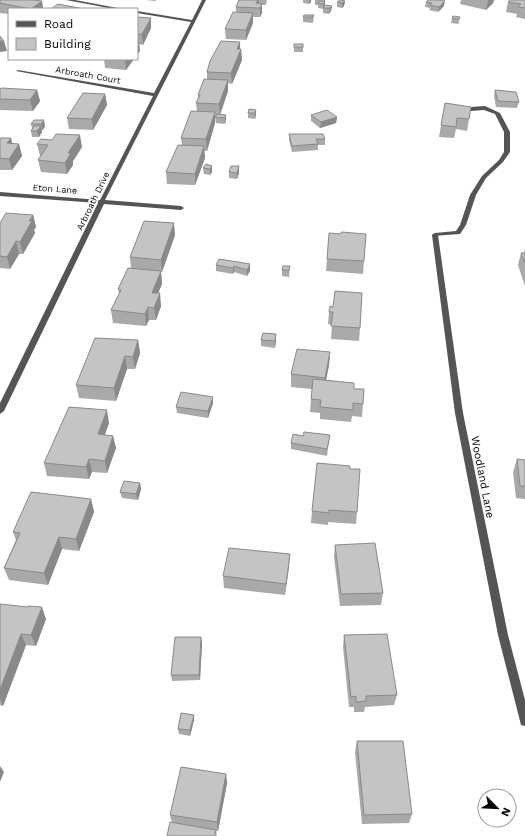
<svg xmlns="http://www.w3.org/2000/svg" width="525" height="836" font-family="'Work Sans',sans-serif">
	<rect width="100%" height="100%" fill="#fff"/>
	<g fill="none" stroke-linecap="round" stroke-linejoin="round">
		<path fill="#555" fill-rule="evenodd" d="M 485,106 L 500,113 L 510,132 L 510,152 L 503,162 L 486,178 L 476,195 L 466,225 L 460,234 L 433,236 L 432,235 L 435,233 L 456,231 L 460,225 L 470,195 L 482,176 L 499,160 L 504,152 L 504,132 L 495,114 L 484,110 L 471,111 L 468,109 L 471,107 Z"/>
		<g fill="#555" fill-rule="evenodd">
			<path d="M 66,0 L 75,0 L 123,9 L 114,9 Z"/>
			<path d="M 202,0 L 206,0 L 105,200 L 181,206 L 184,208 L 181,210 L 104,204 L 4,411 L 0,414 L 0,403 L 98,203 L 0,196 L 0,192 L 100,200 L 153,96 L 16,71 L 18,70 L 154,93 L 191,22 L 137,13 L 137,11 L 192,20 Z"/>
			<path d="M 435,233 L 438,235 L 463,413 L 508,635 L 525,700 L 525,726 L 521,725 L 520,721 L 498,635 L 455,413 L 432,235 Z"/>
		</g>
	</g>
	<g fill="#a9a9a9">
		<path d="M 0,0 L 42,1 L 43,9 L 9,9 L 9,14 L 0,13 Z"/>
		<path d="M 146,0 L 157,0 L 155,1 Z"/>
		<path d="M 239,0 L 267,0 L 266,5 L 262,5 L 262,13 L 260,17 L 253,17 L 253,23 L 246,40 L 226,39 L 225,29 L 236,12 L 236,7 Z"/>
		<path d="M 303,0 L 311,0 L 311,2 L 309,4 L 303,3 Z"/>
		<path d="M 315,0 L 325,0 L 325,5 L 332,6 L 331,11 L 329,14 L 323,13 L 323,9 L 318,8 L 318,5 L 315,5 Z"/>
		<path d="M 461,0 L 494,0 L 493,3 L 486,10 L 460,4 Z"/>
		<path d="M 525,0 L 525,19 L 516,17 L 517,14 L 506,12 L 508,2 Z"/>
		<path d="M 345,1 L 344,6 L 342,8 L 337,7 L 337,2 Z"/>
		<path d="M 426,2 L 444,6 L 438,12 L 429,10 L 430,8 L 425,7 Z"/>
		<path d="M 314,15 L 313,23 L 303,22 L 303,17 Z"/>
		<path d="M 137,17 L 151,28 L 143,45 L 139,44 L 140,51 L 137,55 Z"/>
		<path d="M 460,17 L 459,22 L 458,24 L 451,23 L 452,18 Z"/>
		<rect x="294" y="44" width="9" height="8"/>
		<path d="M 240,49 L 241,49 L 242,60 L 232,84 L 228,83 L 228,91 L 220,114 L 226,115 L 226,120 L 225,124 L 216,123 L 215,117 L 216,115 L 215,115 L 215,123 L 207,151 L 204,151 L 205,158 L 195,185 L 167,184 L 166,172 L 182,145 L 181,138 L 197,111 L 196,103 L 198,98 L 198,95 L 207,79 L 207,72 Z"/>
		<path d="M 104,59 L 134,59 L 126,70 L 105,68 Z"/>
		<path d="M 0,89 L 37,90 L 40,101 L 33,111 L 0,110 Z"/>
		<path d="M 495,90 L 519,102 L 517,108 L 496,107 L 494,96 Z"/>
		<path d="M 105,94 L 107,105 L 93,130 L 69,129 L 67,118 Z"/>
		<path d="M 445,103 L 469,119 L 467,131 L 456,129 L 454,138 L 439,137 Z"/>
		<path d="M 256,110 L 256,115 L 255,119 L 248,118 L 248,113 Z"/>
		<path d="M 311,115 L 337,117 L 336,123 L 320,128 L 311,121 Z"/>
		<path d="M 34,120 L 45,126 L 43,130 L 42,130 L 42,132 L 39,137 L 32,137 L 31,131 L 32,128 L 31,124 Z"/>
		<path d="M 289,134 L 325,139 L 325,145 L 318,145 L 318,150 L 292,152 L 289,140 Z"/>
		<path d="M 0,138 L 11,138 L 12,144 L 19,144 L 22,156 L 12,170 L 0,170 Z"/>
		<path d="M 37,144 L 82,147 L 73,161 L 73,165 L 67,174 L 41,172 L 38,160 L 41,156 L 40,156 Z"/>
		<path d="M 206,164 L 212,172 L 210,175 L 204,174 L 203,168 Z"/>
		<path d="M 239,166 L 239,173 L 237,179 L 229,178 L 229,172 Z"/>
		<path d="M 33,215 L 36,227 L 34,230 L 35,233 L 23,254 L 19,254 L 10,269 L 0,268 L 0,223 Z"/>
		<path d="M 175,235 L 162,272 L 161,272 L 162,284 L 158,293 L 161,306 L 156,320 L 149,320 L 146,326 L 113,323 L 111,310 L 119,294 L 118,289 L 131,268 L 130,257 Z"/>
		<path d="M 525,248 L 525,286 L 518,265 L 521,253 L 524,253 Z"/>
		<path d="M 219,259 L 250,271 L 247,276 L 234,272 L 233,274 L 216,271 L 216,265 Z"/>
		<path d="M 327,259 L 364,261 L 363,274 L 326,271 Z"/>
		<path d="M 290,266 L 289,277 L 282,276 L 282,270 Z"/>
		<path d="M 333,307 L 360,328 L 359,341 L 331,339 L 332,325 L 328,324 L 329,312 Z"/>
		<path d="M 276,334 L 276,341 L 275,348 L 261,346 L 261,340 Z"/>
		<path d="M 138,340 L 140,353 L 135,369 L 127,369 L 116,401 L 79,398 L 76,385 Z"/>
		<path d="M 330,352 L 329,365 L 326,380 L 354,389 L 363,404 L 362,417 L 352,416 L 351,422 L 320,419 L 320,413 L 310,412 L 312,389 L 291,387 L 291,374 Z"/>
		<path d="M 213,397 L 213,403 L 208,418 L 177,413 L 176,407 Z"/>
		<path d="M 109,423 L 105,435 L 113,436 L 116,448 L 107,473 L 92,472 L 89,479 L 47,476 L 44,463 Z"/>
		<path d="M 330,435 L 327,456 L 291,449 L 291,443 L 303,436 Z"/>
		<path d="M 517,459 L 525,460 L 525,499 L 516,498 L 513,472 Z"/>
		<path d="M 350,469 L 357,512 L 356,524 L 328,522 L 328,525 L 311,523 L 312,511 Z"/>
		<path d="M 140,483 L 141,489 L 138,500 L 122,498 L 120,492 Z"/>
		<path d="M 91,499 L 94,512 L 79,551 L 62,549 L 48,585 L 9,580 L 4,568 L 16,540 L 13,532 Z"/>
		<path d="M 335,545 L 383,593 L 381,605 L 340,606 L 334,557 Z"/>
		<path d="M 289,566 L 285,595 L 224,588 L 223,576 Z"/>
		<path d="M 0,604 L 46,619 L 36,646 L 26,645 L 3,706 L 0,705 Z"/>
		<path d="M 344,635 L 397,695 L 394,705 L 365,707 L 364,712 L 354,712 L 354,707 L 349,707 L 343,647 Z"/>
		<path d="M 201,637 L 202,643 L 200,680 L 172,681 L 171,675 Z"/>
		<path d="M 194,715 L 194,720 L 190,736 L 179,734 L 178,729 Z"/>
		<path d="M 357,741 L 412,814 L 409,823 L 362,824 L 355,752 Z"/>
		<path d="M 226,774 L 227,783 L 218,831 L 216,831 L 217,836 L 172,823 L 170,815 Z"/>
	</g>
	<g fill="#898989">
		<path d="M 258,0 L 259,0 L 259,4 L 256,3 Z"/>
		<path d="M 309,0 L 311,0 L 311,2 L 309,4 Z"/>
		<path d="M 324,0 L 325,0 L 325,3 L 325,2 L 325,7 L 323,8 L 323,9 Z"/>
		<path d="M 488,0 L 494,0 L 493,3 L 486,10 L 488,1 Z"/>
		<path d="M 42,1 L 43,9 L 31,9 Z"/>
		<path d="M 345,1 L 344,6 L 342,8 L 342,3 Z"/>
		<path d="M 445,1 L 444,6 L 438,12 L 439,7 Z"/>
		<path d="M 262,4 L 262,13 L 260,17 L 260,8 Z"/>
		<path d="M 332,6 L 331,11 L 329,14 L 330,8 Z"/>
		<path d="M 253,13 L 253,23 L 246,40 L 246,30 Z"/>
		<path d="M 151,18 L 151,28 L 143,45 L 142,34 Z"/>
		<path d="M 0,41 L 4,41 L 7,51 L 0,52 Z"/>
		<path d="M 139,41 L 140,51 L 137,55 L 137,43 Z"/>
		<path d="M 240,42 L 240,52 L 237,49 Z"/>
		<path d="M 241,49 L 242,60 L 232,84 L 231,73 Z"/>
		<path d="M 125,59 L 134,59 L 126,70 Z"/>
		<path d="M 228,80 L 228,91 L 220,115 L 219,104 Z"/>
		<path d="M 37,90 L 40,101 L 33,111 L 30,100 Z"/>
		<path d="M 105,94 L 107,105 L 93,130 L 92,119 Z"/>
		<path d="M 256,110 L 256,115 L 255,119 L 255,113 Z"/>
		<path d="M 215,112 L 215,123 L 207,151 L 206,139 Z"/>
		<path d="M 226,115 L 226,120 L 225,124 L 225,118 Z"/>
		<path d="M 337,117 L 336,123 L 320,128 L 321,122 Z"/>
		<path d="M 44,120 L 45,126 L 43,130 L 41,124 Z"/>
		<path d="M 41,126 L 42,132 L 39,137 L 37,131 Z"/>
		<path d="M 80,135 L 82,147 L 73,161 L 73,165 L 67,174 L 65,163 L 68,153 Z"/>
		<path d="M 11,138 L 14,150 L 7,143 Z"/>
		<path d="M 19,144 L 22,156 L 12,170 L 9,159 Z"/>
		<path d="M 204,146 L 205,158 L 195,185 L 195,174 Z"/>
		<path d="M 212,166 L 212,172 L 210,175 L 210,169 Z"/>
		<path d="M 239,166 L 239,173 L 237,179 L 237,173 Z"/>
		<path d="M 33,215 L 36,227 L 34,230 L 35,233 L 23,254 L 20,242 Z"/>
		<path d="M 174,223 L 175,235 L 162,272 L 161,260 Z"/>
		<path d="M 16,241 L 19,254 L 10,269 L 7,257 Z"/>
		<path d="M 250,264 L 250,271 L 247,276 L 247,270 Z"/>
		<path d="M 234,266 L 234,272 L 233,274 L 233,268 Z"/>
		<path d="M 161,271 L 162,284 L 153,305 L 152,293 Z"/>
		<path d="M 160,293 L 161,306 L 156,320 L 154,308 Z"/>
		<path d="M 148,307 L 149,320 L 146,326 L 145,314 Z"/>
		<path d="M 276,334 L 276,341 L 275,348 L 275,341 Z"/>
		<path d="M 138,340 L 140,353 L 135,369 L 133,357 Z"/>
		<path d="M 330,352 L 329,365 L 324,391 L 325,378 Z"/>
		<path d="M 125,356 L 127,369 L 116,401 L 114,388 Z"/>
		<path d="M 213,397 L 213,403 L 208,418 L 208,411 Z"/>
		<path d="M 107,410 L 109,423 L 100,447 L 98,434 Z"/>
		<path d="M 113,436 L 116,448 L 107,473 L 105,461 Z"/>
		<path d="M 89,459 L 92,472 L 89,479 L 86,467 Z"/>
		<path d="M 140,483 L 141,489 L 138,500 L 136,494 Z"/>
		<path d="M 91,499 L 94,512 L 79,551 L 76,539 Z"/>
		<path d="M 59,537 L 62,549 L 48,585 L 44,573 Z"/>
		<path d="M 290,554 L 289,566 L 285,595 L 286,584 Z"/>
		<path d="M 42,607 L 46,619 L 36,646 L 31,635 Z"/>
		<path d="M 21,634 L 26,645 L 3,706 L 0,699 L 0,690 Z"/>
		<path d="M 201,637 L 202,643 L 200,680 L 199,675 Z"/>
		<path d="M 194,715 L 194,720 L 190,736 L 190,730 Z"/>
		<path d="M 0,766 L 4,772 L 0,782 Z"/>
		<path d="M 226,774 L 227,783 L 218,831 L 217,822 Z"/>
	</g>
	<g fill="#c4c4c4" stroke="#898989">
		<path d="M 0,0 L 32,0 L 42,1 L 31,9 L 0,3 Z"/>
		<path d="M 239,0 L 258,0 L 256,3 L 262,4 L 260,8 L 236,7 Z"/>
		<path d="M 340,0 L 345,1 L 342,3 L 337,2 Z"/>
		<path d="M 428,0 L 440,0 L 445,1 L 439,7 L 430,5 L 432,3 L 426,2 Z"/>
		<path d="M 510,0 L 525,0 L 525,8 L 518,7 L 521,4 L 508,2 Z"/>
		<path d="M 320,1 L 325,2 L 323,4 L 318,3 Z"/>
		<path d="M 58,4 L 84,9 L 51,9 Z"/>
		<path d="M 325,5 L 332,6 L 330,8 L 323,8 Z"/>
		<path d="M 233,12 L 253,13 L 246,30 L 225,29 Z"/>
		<path d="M 304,15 L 314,15 L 313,17 L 303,17 Z"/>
		<path d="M 453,16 L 460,17 L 459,19 L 452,18 Z"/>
		<path d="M 137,17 L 151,18 L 142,34 L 137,34 Z"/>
		<path d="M 0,36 L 4,41 L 0,41 Z"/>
		<path d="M 221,41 L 240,42 L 237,49 L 241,49 L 231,73 L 207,72 L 210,61 Z"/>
		<rect x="294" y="44" width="9" height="3"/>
		<path d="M 204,79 L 228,80 L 219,104 L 196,103 L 200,95 L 198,95 Z"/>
		<path d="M 1,88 L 37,90 L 30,100 L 0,99 L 0,89 Z"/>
		<path d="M 495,90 L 516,92 L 519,102 L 498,101 Z"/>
		<path d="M 83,93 L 105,94 L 92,119 L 67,118 Z"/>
		<path d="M 445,103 L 471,107 L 469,119 L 457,118 L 456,127 L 441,125 Z"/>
		<path d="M 249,109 L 256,110 L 255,113 L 248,113 Z"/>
		<path d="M 327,110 L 337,117 L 321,122 L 311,115 Z"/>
		<path d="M 191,111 L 215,112 L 206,139 L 181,138 Z"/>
		<path d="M 217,114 L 226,115 L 225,118 L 215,117 Z"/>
		<path d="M 34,120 L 44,120 L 41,124 L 31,124 Z"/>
		<path d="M 34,126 L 41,126 L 37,131 L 31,131 Z"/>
		<path d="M 56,134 L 80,135 L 68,153 L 71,153 L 65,163 L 38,160 L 48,145 L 37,144 L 41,139 L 52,140 Z"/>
		<path d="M 289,134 L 323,134 L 325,139 L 316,139 L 318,144 L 292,146 Z"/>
		<path d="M 0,138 L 11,138 L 7,143 L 19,144 L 9,159 L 0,158 Z"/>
		<path d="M 178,145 L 204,146 L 195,174 L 166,172 Z"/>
		<path d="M 206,164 L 212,166 L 210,169 L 203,168 Z"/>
		<path d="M 231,166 L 239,166 L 237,173 L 229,172 Z"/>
		<path d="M 6,213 L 33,215 L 29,221 L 32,221 L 20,242 L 16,241 L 7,257 L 0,256 L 0,223 Z"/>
		<path d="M 144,221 L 174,223 L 161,260 L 130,257 Z"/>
		<path d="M 341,232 L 366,234 L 364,261 L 327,259 L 329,233 L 341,234 Z"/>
		<path d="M 521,253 L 525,253 L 525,263 Z"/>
		<path d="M 219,259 L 250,264 L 247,270 L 234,266 L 233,268 L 216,265 Z"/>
		<path d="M 283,266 L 290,266 L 289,270 L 282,270 Z"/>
		<path d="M 128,268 L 161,271 L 152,293 L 160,293 L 154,308 L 148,307 L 145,314 L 111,310 L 121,290 L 118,289 Z"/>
		<path d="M 335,291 L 362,293 L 360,328 L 331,326 L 333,312 L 329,312 L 330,306 L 333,307 Z"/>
		<path d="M 263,333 L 276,334 L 275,341 L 261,340 Z"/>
		<path d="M 95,338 L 138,340 L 133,357 L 125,356 L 114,388 L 76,385 Z"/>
		<path d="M 297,349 L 330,352 L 325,378 L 291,374 Z"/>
		<path d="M 313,379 L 354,383 L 354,389 L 364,389 L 363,404 L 353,403 L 353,410 L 320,407 L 321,400 L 311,399 Z"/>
		<path d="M 181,392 L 213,397 L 208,411 L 176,407 Z"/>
		<path d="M 69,407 L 107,410 L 98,434 L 113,436 L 105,461 L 89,459 L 86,467 L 44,463 Z"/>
		<path d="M 304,432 L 330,435 L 327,449 L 291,443 L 293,434 L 303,436 Z"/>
		<path d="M 517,459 L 525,460 L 525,486 L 520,486 Z"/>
		<path d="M 317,463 L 350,466 L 350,469 L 360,469 L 357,512 L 329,510 L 329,513 L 312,511 Z"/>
		<path d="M 124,481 L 140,483 L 136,494 L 120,492 Z"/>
		<path d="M 31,492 L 91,499 L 76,539 L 59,537 L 44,573 L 4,568 L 20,533 L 13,532 Z"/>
		<path d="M 375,543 L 383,593 L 341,594 L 335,545 Z"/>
		<path d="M 229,548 L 290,554 L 286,584 L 223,576 Z"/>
		<path d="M 0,604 L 28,607 L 28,606 L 42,607 L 31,635 L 21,634 L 0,690 Z"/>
		<path d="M 387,634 L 397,695 L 366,696 L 366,701 L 356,702 L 356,696 L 351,697 L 344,635 Z"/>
		<path d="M 175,637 L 201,637 L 199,675 L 171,675 Z"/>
		<path d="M 181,713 L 194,715 L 190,730 L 178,729 Z"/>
		<path d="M 357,741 L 403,741 L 412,814 L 364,815 Z"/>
		<path d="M 181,767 L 226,774 L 217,822 L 170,815 Z"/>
		<path d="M 170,822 L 216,830 L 215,836 L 167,836 Z"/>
	</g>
	<g text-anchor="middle" stroke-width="3.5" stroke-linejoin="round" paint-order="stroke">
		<g font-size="9" fill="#000" stroke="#fff">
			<text transform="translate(88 75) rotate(10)" y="3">Arbroath Court</text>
			<text transform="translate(55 189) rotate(4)" y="3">Eton Lane</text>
			<text transform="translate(93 201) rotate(-64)" y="3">Arbroath Drive</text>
		</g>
		<g font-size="11" fill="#000" stroke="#fff">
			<text transform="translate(483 477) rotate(79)" y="4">Woodland Lane</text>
		</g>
	</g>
	<rect x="8" y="8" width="130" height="52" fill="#ffffff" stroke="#999999"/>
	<rect x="16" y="21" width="20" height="6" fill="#555555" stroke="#999999"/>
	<text x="44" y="28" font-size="12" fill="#000000">Road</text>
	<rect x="16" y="38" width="20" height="12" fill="#c4c4c4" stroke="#999999"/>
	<text x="44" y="48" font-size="12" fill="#000000">Building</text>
	<g transform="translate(497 808) rotate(114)"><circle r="19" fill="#ffffff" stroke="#999999"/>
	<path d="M0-3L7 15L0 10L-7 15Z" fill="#000000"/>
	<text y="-6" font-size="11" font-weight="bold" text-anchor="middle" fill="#000000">N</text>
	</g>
</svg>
